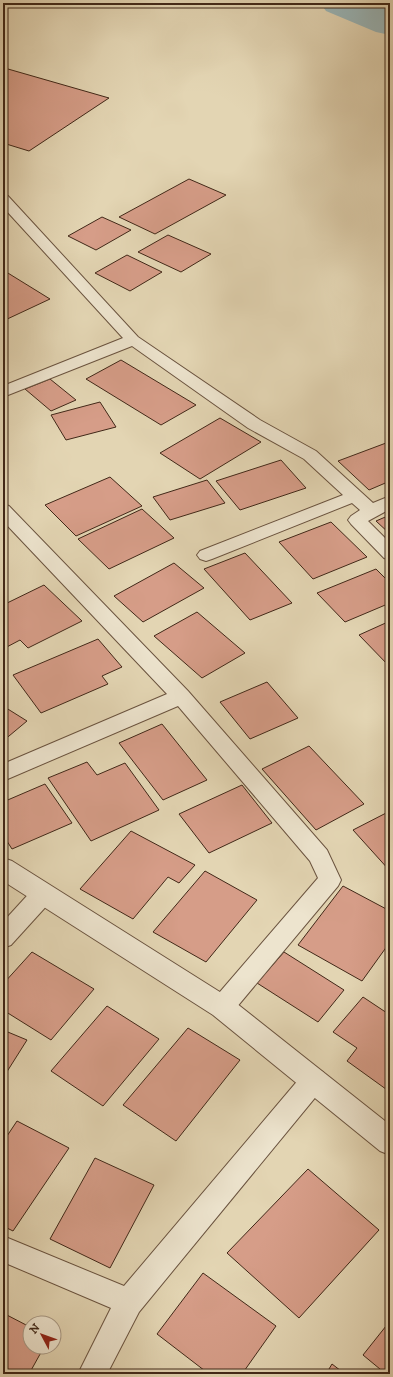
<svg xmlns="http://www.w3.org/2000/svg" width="393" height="1377" font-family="'IM FELL DW Pica',serif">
	<rect width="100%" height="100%" fill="#e3d5b3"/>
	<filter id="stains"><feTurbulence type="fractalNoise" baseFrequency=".005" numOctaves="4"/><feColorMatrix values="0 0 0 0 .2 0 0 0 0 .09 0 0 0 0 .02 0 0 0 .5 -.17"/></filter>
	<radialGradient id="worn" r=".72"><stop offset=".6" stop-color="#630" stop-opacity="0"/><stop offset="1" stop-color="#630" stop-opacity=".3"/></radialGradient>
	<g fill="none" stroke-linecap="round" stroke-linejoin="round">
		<path fill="#9ab6b8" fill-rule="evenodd" d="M 320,3 L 375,3 L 390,9 L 390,35 L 376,32 L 326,11 Z"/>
	</g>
	<g fill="#d69d88" stroke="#412818">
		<path d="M 8,69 L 109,98 L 29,151 L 3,143 L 3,72 Z"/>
		<path d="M 189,179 L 226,195 L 155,234 L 119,217 Z"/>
		<path d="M 102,217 L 131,230 L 96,250 L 68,236 Z"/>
		<path d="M 168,235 L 211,254 L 181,272 L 138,252 Z"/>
		<path d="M 127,255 L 162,272 L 130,291 L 95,273 Z"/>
		<path d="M 3,270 L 50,299 L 3,321 Z"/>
		<path d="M 121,360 L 196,405 L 161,425 L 86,379 Z"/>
		<path d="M 50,379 L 76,400 L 51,411 L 25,389 Z"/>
		<path d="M 100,402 L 116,427 L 66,440 L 51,415 Z"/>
		<path d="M 220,418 L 261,442 L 200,479 L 160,453 Z"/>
		<path d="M 386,443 L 390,447 L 390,481 L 369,490 L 338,461 Z"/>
		<path d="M 281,460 L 306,488 L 240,510 L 216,481 Z"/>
		<path d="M 110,477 L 142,506 L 76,536 L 45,505 Z"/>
		<path d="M 207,480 L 225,503 L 170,520 L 153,497 Z"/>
		<path d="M 142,509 L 174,538 L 109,569 L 78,539 Z"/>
		<path d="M 390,515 L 390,534 L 376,521 Z"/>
		<path d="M 331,522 L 367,557 L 313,579 L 279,542 Z"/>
		<path d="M 245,553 L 292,603 L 250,620 L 204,569 Z"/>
		<path d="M 174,563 L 204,588 L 143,622 L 114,596 Z"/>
		<path d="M 376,569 L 390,583 L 390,603 L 345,622 L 317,593 Z"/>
		<path d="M 44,585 L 82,621 L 28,648 L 20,640 L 3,649 L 3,605 Z"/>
		<path d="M 197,612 L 245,653 L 202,678 L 154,636 Z"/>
		<path d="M 390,621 L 390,667 L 359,635 Z"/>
		<path d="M 98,639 L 122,667 L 102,676 L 108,684 L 41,713 L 13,675 Z"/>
		<path d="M 267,682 L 298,718 L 250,739 L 220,702 Z"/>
		<path d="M 3,706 L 27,721 L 3,741 Z"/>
		<path d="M 162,724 L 207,780 L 163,800 L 119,743 Z"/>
		<path d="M 309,746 L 364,804 L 316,830 L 262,769 Z"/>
		<path d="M 87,762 L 97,775 L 125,763 L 159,810 L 91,841 L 48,778 Z"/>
		<path d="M 45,784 L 72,823 L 12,849 L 3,835 L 3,802 Z"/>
		<path d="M 242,785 L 272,823 L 209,853 L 179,814 Z"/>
		<path d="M 390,811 L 390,871 L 353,830 Z"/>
		<path d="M 131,831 L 195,865 L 179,883 L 168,877 L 133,919 L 80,889 Z"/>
		<path d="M 205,871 L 257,900 L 206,962 L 153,932 Z"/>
		<path d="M 343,886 L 390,911 L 390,942 L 362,981 L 298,945 Z"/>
		<path d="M 32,952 L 94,989 L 51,1040 L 3,1010 L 3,984 Z"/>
		<path d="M 284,952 L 344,990 L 318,1022 L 257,983 Z"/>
		<path d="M 363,997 L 390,1015 L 390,1092 L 347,1061 L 357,1048 L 333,1032 Z"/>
		<path d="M 107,1006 L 159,1039 L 103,1106 L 51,1071 Z"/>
		<path d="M 188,1028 L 240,1060 L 176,1141 L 123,1105 Z"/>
		<path d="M 3,1030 L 27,1040 L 3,1078 Z"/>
		<path d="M 17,1121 L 69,1148 L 13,1231 L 3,1226 L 3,1142 Z"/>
		<path d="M 95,1158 L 154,1185 L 110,1268 L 50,1239 Z"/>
		<path d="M 308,1169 L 379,1230 L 299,1318 L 227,1253 Z"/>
		<path d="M 203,1273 L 276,1326 L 242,1374 L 209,1374 L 157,1334 Z"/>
		<path d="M 3,1313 L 30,1327 L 30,1347 L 44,1347 L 29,1374 L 3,1374 Z"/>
		<path d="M 390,1321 L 390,1374 L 386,1374 L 363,1355 Z"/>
		<path d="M 332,1364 L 345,1374 L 326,1374 Z"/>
	</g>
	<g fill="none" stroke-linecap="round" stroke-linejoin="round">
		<defs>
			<g id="lane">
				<path d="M 3,195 L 8,196 L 138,337 L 260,420 L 316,451 L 373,503 L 390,496 L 390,509 L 368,521 L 390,543 L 390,560 L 384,558 L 351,524 L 348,520 L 351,516 L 360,510 L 352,503 L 212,559 L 206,561 L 200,559 L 197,555 L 200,551 L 343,495 L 304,459 L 248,428 L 132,346 L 3,397 L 3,386 L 123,338 L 3,207 Z"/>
				<path d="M 3,504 L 9,506 L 188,691 L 327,850 L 341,880 L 338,886 L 231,1014 L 222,1017 L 213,1014 L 210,1007 L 213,1000 L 318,878 L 310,861 L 178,706 L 3,781 L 3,764 L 167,694 L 3,521 Z"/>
				<path d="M 43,885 L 51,887 L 54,894 L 51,901 L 11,945 L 3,948 L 3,922 L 35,887 Z"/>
				<path d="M 314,1069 L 323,1072 L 326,1080 L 323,1088 L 139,1312 L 107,1374 L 78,1374 L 111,1308 L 3,1262 L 3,1236 L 124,1286 L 305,1072 Z"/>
			</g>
			<path id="street" d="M 3,858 L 12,861 L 231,999 L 390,1125 L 390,1155 L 380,1151 L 213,1015 L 3,881 Z"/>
		</defs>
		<use href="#lane" stroke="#6a533f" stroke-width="2"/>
		<use href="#street" stroke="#6a533f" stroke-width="2"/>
		<use href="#lane" fill="#ede4ce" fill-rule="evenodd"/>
		<use href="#street" fill="#ede4ce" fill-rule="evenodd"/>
	</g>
	<rect width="393" height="1377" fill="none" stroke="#e3d5b3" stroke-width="16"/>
	<rect x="4" y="4" width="385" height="1369" fill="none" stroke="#412818" stroke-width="2"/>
	<rect x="8" y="8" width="377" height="1361" fill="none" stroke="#412818"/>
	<g transform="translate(42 1335) rotate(311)"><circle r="19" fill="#ede4ce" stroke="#a89985"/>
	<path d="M0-3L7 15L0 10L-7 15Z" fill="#8f2418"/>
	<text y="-6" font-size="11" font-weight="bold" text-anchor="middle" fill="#412818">N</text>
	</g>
	<rect width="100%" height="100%" filter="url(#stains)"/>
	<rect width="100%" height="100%" fill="url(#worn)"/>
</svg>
